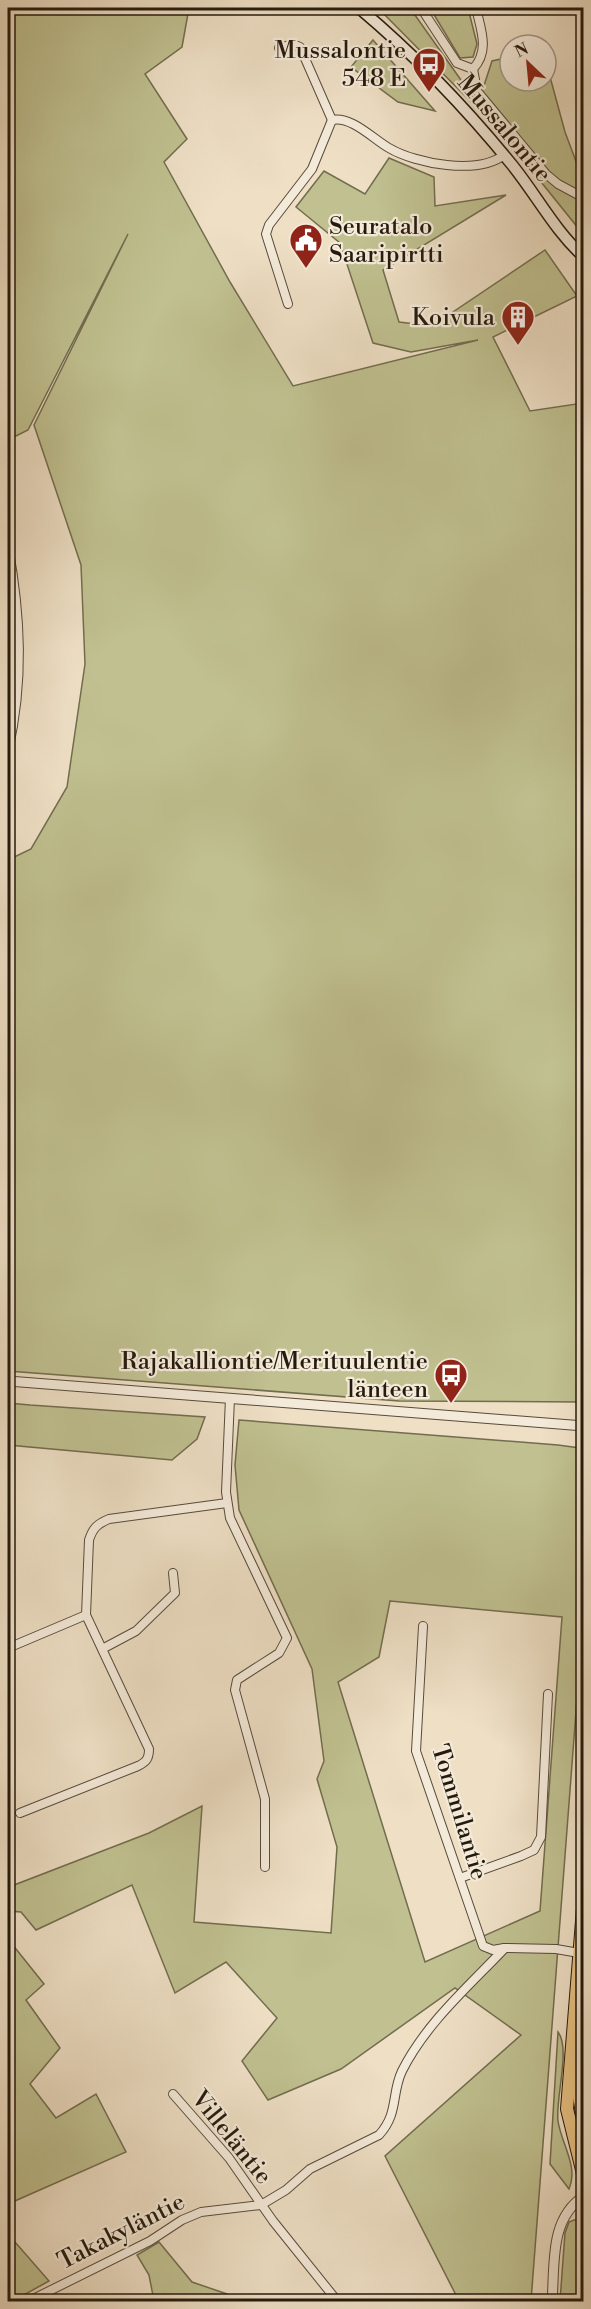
<svg xmlns="http://www.w3.org/2000/svg" width="591" height="2309" font-family="'Libre Bodoni',serif">
	<rect width="100%" height="100%" fill="#eedfc5"/>
	<filter id="stains"><feTurbulence type="fractalNoise" baseFrequency=".00333" numOctaves="4"/><feColorMatrix values="0 0 0 0 .2 0 0 0 0 .09 0 0 0 0 .02 0 0 0 .5 -.17"/></filter>
	<radialGradient id="worn" r=".72"><stop offset=".6" stop-color="#630" stop-opacity="0"/><stop offset="1" stop-color="#630" stop-opacity=".3"/></radialGradient>
	<g fill="#c0c090" stroke="#726d4f" stroke-width="1.5" fill-rule="evenodd">
		<path d="M 8,8 L 189,8 L 182,47 L 145,74 L 187,139 L 164,162 L 230,282 L 293,386 L 478,340 L 411,352 L 373,343 L 340,243 L 296,207 L 324,171 L 365,194 L 389,158 L 434,177 L 435,206 L 506,195 L 383,270 L 399,322 L 432,326 L 545,250 L 577,296 L 493,337 L 530,411 L 583,403 L 583,1402 L 399,1401 L 8,1371 L 8,860 L 31,849 L 67,787 L 85,664 L 81,565 L 34,425 L 128,234 L 28,430 L 8,440 Z"/>
		<path d="M 378,8 L 410,8 L 478,104 L 492,61 L 510,57 L 510,81 L 546,81 L 546,62 L 565,132 L 583,180 L 583,234 L 479,105 L 475,106 Z"/>
		<path d="M 430,8 L 468,8 L 477,44 L 473,57 L 460,58 Z"/>
		<path d="M 373,40 L 435,111 L 398,102 L 351,67 Z"/>
		<path d="M 8,1403 L 30,1405 L 205,1417 L 197,1439 L 172,1460 L 8,1445 Z"/>
		<path d="M 239,1420 L 558,1445 L 580,1448 L 584,1458 L 583,1620 L 531,2301 L 459,2301 L 385,2156 L 521,2035 L 455,1988 L 341,2069 L 268,2100 L 242,2061 L 277,2018 L 226,1962 L 175,1993 L 132,1885 L 36,1930 L 21,1912 L 8,1911 L 8,1878 L 14,1885 L 149,1833 L 202,1806 L 194,1922 L 331,1933 L 337,1847 L 317,1779 L 324,1761 L 312,1669 L 239,1510 L 235,1465 ZM 390,1601 L 562,1617 L 540,1911 L 425,1962 L 338,1682 L 379,1657 Z"/>
		<path d="M 8,1939 L 44,1984 L 26,2000 L 60,2048 L 30,2084 L 56,2118 L 96,2094 L 126,2152 L 8,2204 Z"/>
		<path d="M 558,2032 C 571,2048 555,2100 558,2121 C 561,2143 579,2167 569,2189 L 550,2164 Z"/>
		<path d="M 574,2220 L 579,2220 L 583,2226 L 583,2301 L 560,2301 L 565,2233 L 569,2222 Z"/>
		<path d="M 8,2234 L 49,2281 L 13,2301 L 8,2301 Z"/>
		<path d="M 159,2242 L 192,2282 L 227,2294 L 234,2301 L 154,2301 L 149,2275 L 137,2255 Z"/>
	</g>
	<g fill="none" stroke-linecap="round" stroke-linejoin="round">
		<defs>
			<g id="minor">
				<path d="M 421,8 L 457,63 L 473,69"/>
				<path d="M 279,48 L 293,44 L 300,47 L 332,120"/>
				<path d="M 473,69 L 477,91 L 546,174 L 558,184 L 584,198"/>
				<path d="M 473,69 C 490,51 481,30 476,8"/>
				<path d="M 288,304 L 266,234 L 269,225 L 312,169 L 332,120 C 352,116 373,139 389,148 C 416,164 478,175 504,155"/>
				<path d="M 8,546 C 21,616 24,682 8,751"/>
				<path d="M 230,1398 L 226,1492 L 230,1518 L 287,1638 L 279,1653 L 237,1680 L 235,1690 L 265,1799 L 265,1867"/>
				<path d="M 423,1626 L 416,1751 L 483,1946 L 493,1950 L 504,1948"/>
				<path d="M 8,1648 L 86,1615"/>
				<path d="M 104,1648 L 136,1631 L 175,1593 L 173,1573"/>
				<path d="M 20,1813 L 138,1766 C 146,1762 149,1759 149,1749 L 86,1615 L 89,1540 C 93,1528 97,1524 109,1519 L 227,1503"/>
				<path d="M 460,1878 L 521,1856 L 534,1850 L 541,1837 L 548,1694"/>
				<path d="M 173,2094 L 229,2158 L 273,2221 L 338,2302"/>
				<path d="M 27,2302 L 150,2241 L 182,2220 L 201,2212 L 261,2205 L 286,2190 L 310,2169 L 379,2135 C 399,2113 391,2094 402,2071 C 426,2023 469,1986 505,1948 L 556,1949 L 579,1953"/>
			</g>
			<g id="tertiary">
				<path d="M 8,1381 L 584,1426"/>
				<path d="M 552,2302 C 555,2264 549,2219 584,2196"/>
			</g>
			<path id="secondary" d="M 359,8 C 416,56 466,108 513,166 C 537,196 555,231 584,257"/>
			<g id="primary">
				<path d="M 584,1896 L 567,2109 L 584,2178"/>
				<path d="M 575,2070 L 584,2126"/>
			</g>
		</defs>
		<use href="#minor" stroke="#574b3c" stroke-width="10"/>
		<use href="#tertiary" stroke="#574b3c" stroke-width="11"/>
		<use href="#secondary" stroke="#251a0e" stroke-width="13"/>
		<use href="#primary" stroke="#251a0e" stroke-width="14"/>
		<use href="#minor" stroke="#f4ead9" stroke-width="8"/>
		<use href="#tertiary" stroke="#f4ead9" stroke-width="9"/>
		<use href="#secondary" stroke="#f4ead9" stroke-width="10"/>
		<use href="#primary" stroke="#e7c082" stroke-width="12"/>
	</g>
	<defs>
		<symbol id="bus-pin" viewBox="-11 -11 22 30"><path d="M0 17L-7.5 6A9.5 9.5 0 1 1 7.5 6Z" fill="#8f2418" stroke="#f4ead9"/><path d="M-5-6H5V4H4V6H2V4H-2V6H-4V4H-5ZM-3.5-4V0h7V-4ZM-3.5 1.2v1.5H-2V1.2ZM2 1.2v1.5H3.5V1.2Z" fill="#fff"/></symbol>
		<symbol id="civic-pin" viewBox="-11 -11 22 30"><path d="M0 17L-7.5 6A9.5 9.5 0 1 1 7.5 6Z" fill="#8f2418" stroke="#f4ead9"/><path d="M-.6-6.5H3V-4.5H.6V-3L4-1V1h2V6H-6V1h2V-1L-.6-3ZM-1.2 2.5V6h2.4V2.5Z" fill="#fff"/></symbol>
		<symbol id="building-pin" viewBox="-11 -11 22 30"><path d="M0 17L-7.5 6A9.5 9.5 0 1 1 7.5 6Z" fill="#8f2418" stroke="#f4ead9"/><path d="M-4-6H4V6H1V3H-1V6H-4ZM-2.5-4.3h1.7v1.8h-1.7ZM.8-4.3h1.7v1.8H.8ZM-2.5-1h1.7V.8h-1.7ZM.8-1h1.7V.8H.8Z" fill="#fff"/></symbol>
	</defs>
	<g fill-rule="evenodd">
		<use href="#bus-pin" x="410" y="45" width="38" height="52"/>
		<use href="#civic-pin" x="287" y="221" width="38" height="52"/>
		<use href="#building-pin" x="499" y="298" width="38" height="52"/>
		<use href="#bus-pin" x="432" y="1356" width="38" height="52"/>
	</g>
	<g text-anchor="middle" stroke-width="4.5" stroke-linejoin="round" paint-order="stroke">
		<g font-size="24" fill="#251a0e" stroke="#f4ead9" text-anchor="end">
			<text x="406" y="58">Mussalontie<tspan x="406" dy="28">548 E</tspan></text>
			<text x="329" y="234" text-anchor="start">Seuratalo<tspan x="329" dy="28">Saaripirtti</tspan></text>
			<text x="495" y="325">Koivula</text>
			<text x="428" y="1369">Rajakalliontie/Merituulentie<tspan x="428" dy="28">länteen</tspan></text>
		</g>
		<g font-size="24" fill="#251a0e" stroke="#f4ead9">
			<text transform="translate(505 128) rotate(50)" y="8">Mussalontie</text>
			<text transform="translate(460 1812) rotate(73)" y="8">Tommilantie</text>
			<text transform="translate(232 2137) rotate(51)" y="8">Villeläntie</text>
			<text transform="translate(121 2231) rotate(-27)" y="8">Takakyläntie</text>
		</g>
	</g>
	<rect width="591" height="2309" fill="none" stroke="#eedfc5" stroke-width="30"/>
	<rect x="9" y="9" width="573" height="2291" fill="none" stroke="#251a0e" stroke-width="3"/>
	<rect x="15" y="15" width="561" height="2279" fill="none" stroke="#251a0e" stroke-width="1.5"/>
	<g transform="translate(528 63) rotate(334)"><circle r="28" fill="#f4ead9" stroke="#a19788" stroke-width="1.5"/>
	<path d="M0-4.5L10 22L0 15L-10 22Z" fill="#8f2418"/>
	<text y="-9" font-size="16" font-weight="bold" text-anchor="middle" fill="#251a0e">N</text>
	</g>
	<rect width="100%" height="100%" filter="url(#stains)"/>
	<rect width="100%" height="100%" fill="url(#worn)"/>
</svg>
